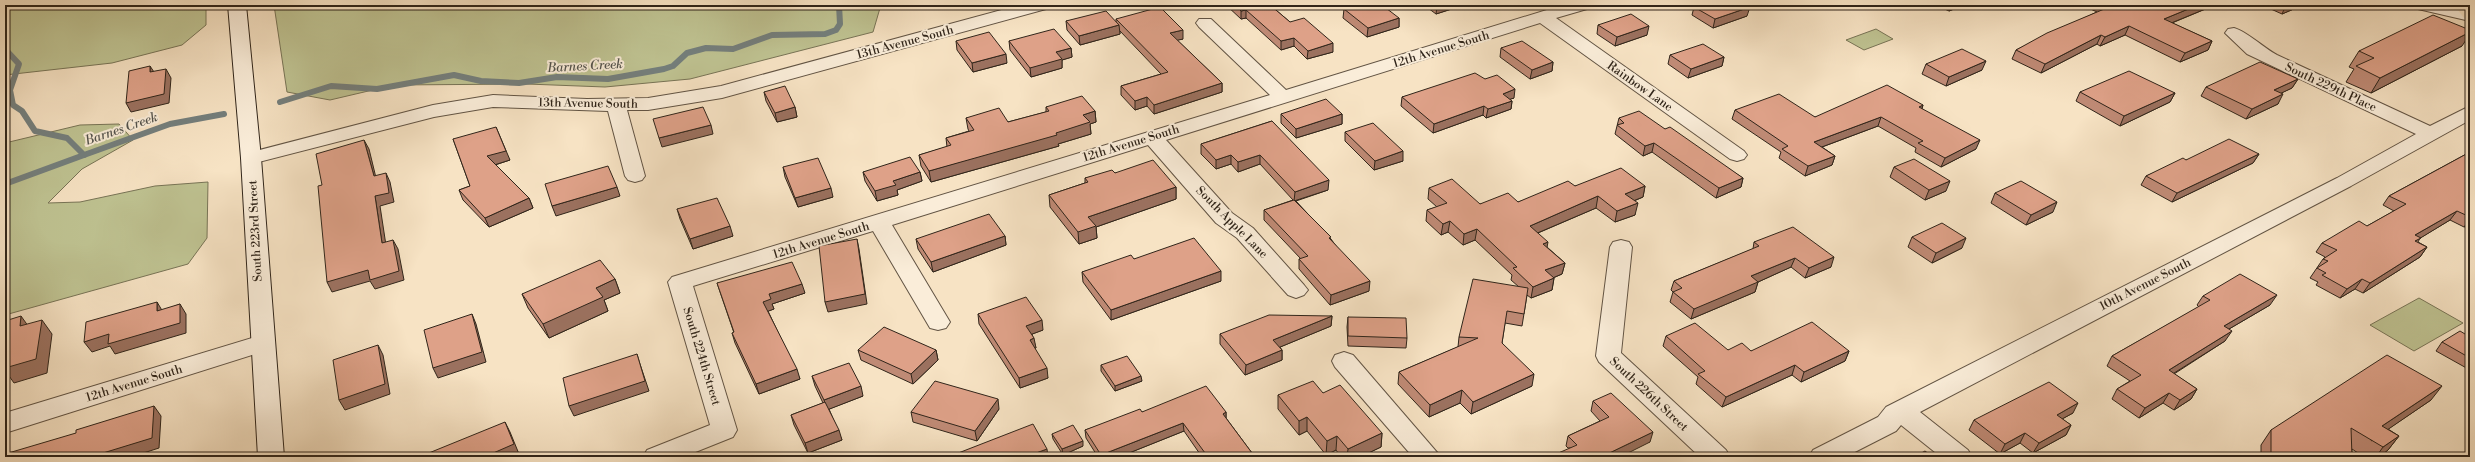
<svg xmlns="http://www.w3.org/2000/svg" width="2475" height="462" font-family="'Libre Bodoni',serif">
	<rect width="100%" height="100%" fill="#f7e3c4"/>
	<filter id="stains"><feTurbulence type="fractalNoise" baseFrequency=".005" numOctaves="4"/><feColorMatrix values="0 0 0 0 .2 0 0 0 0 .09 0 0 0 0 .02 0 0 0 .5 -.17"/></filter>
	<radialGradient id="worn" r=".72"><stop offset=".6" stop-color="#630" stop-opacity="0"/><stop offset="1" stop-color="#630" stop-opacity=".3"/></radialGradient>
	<g fill="#bfc392" stroke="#787456">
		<path d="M 5,5 L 206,5 L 206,25 L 182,45 L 112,63 L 5,75 Z"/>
		<path d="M 274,5 L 887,5 L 880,8 L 873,32 L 690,79 L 605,87 L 527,84 L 394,85 L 330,100 L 287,92 Z"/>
		<path d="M 1876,29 L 1893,39 L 1864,50 L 1846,40 Z"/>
		<path d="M 119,124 L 133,140 L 82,169 L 48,203 L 80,202 L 155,186 L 208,182 L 207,238 L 188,264 L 5,315 L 5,143 L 80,125 Z"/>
		<path d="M 2419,298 L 2463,323 L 2414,351 L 2370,325 Z"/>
	</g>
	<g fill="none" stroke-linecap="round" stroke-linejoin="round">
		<g stroke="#747f7d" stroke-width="6">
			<path d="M 5,49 L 19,64 L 10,90 L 13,105 L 22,111 L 35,131 L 67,138 L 84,155 L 170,124 L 224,114"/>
			<path d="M 280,102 L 331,86 L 377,89 L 454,75 L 481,81 L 519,83 L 557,77 L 608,79 L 664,69 L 673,66 L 687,53 L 706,48 L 733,49 L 772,35 L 825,34 L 836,30 L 840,24 L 839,5"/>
			<path d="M 5,184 L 84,155"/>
		</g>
		<defs>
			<g id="street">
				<path d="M 1020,5 L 1049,5 L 1046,9 L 722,98 L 648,110 L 627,110 L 645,176 L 642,180 L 635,182 L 628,180 L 625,176 L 608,111 L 493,107 L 434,117 L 251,164 L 244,162 L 241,158 L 244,154 L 433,105 L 493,95 L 587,99 L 648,98 L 721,86 Z"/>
				<path d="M 1563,5 L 1590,5 L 1587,9 L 1556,18 L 1744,151 L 1747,155 L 1744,159 L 1737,161 L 1730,159 L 1540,23 L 1166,140 L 1232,213 L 1253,228 L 1304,285 L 1308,290 L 1304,295 L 1296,298 L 1288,295 L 1237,238 L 1216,223 L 1148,145 L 892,225 L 950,322 L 946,328 L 938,330 L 930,328 L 873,231 L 693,286 L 737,430 L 733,437 L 683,457 L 643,457 L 647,450 L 710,425 L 668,282 L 672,277 L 1270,95 L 1199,27 L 1196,23 L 1199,19 L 1211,19 L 1286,90 Z"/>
				<path d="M 2415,5 L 2446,5 L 2470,11 L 2470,21 L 2418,9 Z"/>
				<path d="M 2234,28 C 2246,31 2264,48 2277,55 L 2430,126 L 2470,106 L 2470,120 L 2351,186 L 1920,412 L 1968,450 L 1972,457 L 1941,457 L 1901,425 L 1896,431 L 1845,457 L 1809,457 L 1813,450 L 1878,417 L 1886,407 L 2337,178 L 2416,134 L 2247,54 L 2225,33 L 2228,29 Z"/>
				<path d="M 1621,240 L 1629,242 L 1632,247 L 1621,353 L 1726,450 L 1730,457 L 1700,457 L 1599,362 L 1596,356 L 1610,247 L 1613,242 Z"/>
				<path d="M 262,335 L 271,337 L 274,343 L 271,349 L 5,433 L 5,413 Z"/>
				<path d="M 1344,352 L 1353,355 L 1441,457 L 1413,457 L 1335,367 L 1332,361 L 1335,355 Z"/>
			</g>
			<path id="secondary" d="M 228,5 L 246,5 L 261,158 L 284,457 L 258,457 L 241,158 Z"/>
			<path id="primary" d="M 2454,5 L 2470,5 L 2470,19 L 2464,18 Z"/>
		</defs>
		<use href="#street" stroke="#625444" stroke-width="2"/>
		<use href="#secondary" stroke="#30251a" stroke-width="2"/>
		<use href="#primary" stroke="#30251a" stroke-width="2"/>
		<use href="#street" fill="#faedd9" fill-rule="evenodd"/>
		<use href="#secondary" fill="#faedd9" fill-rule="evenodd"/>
		<use href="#primary" fill="#f7e3c4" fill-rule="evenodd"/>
	</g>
	<g fill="#bf8a75" stroke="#30251a">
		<path d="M 1226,5 L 1270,5 L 1290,22 L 1333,52 L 1307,59 L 1294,46 L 1281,50 L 1246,18 L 1241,19 Z"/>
		<path d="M 1424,5 L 1464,5 L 1436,14 Z"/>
		<path d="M 1936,5 L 1964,5 L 1949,11 Z"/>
		<path d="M 2082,5 L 2215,5 L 2172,23 L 2212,41 L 2208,50 L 2180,62 L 2125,35 L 2100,46 L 2097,44 L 2041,73 L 2012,59 L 2016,50 L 2097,12 Z"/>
		<path d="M 2262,5 L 2303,5 L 2282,14 Z"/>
		<path d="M 1694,7 L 1747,16 L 1713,28 L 1692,15 Z"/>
		<path d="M 1344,9 L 1399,18 L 1399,27 L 1367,37 L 1343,18 Z"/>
		<path d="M 1116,19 L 1183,39 L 1177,40 L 1222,83 L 1222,92 L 1154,114 L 1147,106 L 1135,110 L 1121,95 L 1121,86 L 1161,74 L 1120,31 L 1120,34 L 1080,45 L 1067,30 L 1066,21 L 1116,22 Z"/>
		<path d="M 1598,25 L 1647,35 L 1615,46 L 1597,34 Z"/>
		<path d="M 956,41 L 1007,63 L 973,72 L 957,50 Z"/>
		<path d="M 1009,41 L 1071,48 L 1072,57 L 1062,60 L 1062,68 L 1031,77 L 1010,50 Z"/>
		<path d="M 2462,46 L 2371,93 L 2346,82 L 2354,69 L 2349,67 L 2359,51 Z"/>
		<path d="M 1501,48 L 1553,62 L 1552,71 L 1530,79 L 1500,57 Z"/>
		<path d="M 1670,55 L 1724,57 L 1722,66 L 1688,78 L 1668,64 Z"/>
		<path d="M 1926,64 L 1982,70 L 1946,86 L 1922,74 Z"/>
		<path d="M 1485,79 L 1514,98 L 1510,99 L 1512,101 L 1511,109 L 1486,118 L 1483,115 L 1433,133 L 1401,106 L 1402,97 Z"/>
		<path d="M 2298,79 L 2292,88 L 2281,93 L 2278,104 L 2246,119 L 2201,96 L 2206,87 Z"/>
		<path d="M 764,92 L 795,107 L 797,117 L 777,122 L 766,101 Z"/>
		<path d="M 2080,92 L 2175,93 L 2170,102 L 2120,126 L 2076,101 Z"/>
		<path d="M 1923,105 L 1922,109 L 1976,149 L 1941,167 L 1915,152 L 1916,148 L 1878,126 L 1822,147 L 1835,156 L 1832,165 L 1805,176 L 1779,158 L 1781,152 L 1732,119 L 1735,110 L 1815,117 Z"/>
		<path d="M 1046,107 L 1095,111 L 1096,122 L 1090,124 L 1091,134 L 1058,144 L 1059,146 L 931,182 L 921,166 L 919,155 L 947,147 L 946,138 L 969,131 L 968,129 L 966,118 L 1008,122 L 1046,112 Z"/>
		<path d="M 1281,114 L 1342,114 L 1342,124 L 1296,138 L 1281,123 Z"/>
		<path d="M 1619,118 L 1665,129 L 1743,178 L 1741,187 L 1716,198 L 1652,152 L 1643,156 L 1615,134 Z"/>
		<path d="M 1272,121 L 1328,190 L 1296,201 L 1331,239 L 1369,291 L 1330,305 L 1299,269 L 1299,259 L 1301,259 L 1264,220 L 1264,210 L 1293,200 L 1260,164 L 1238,172 L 1231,164 L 1216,169 L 1201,154 L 1201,144 Z"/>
		<path d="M 1345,132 L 1403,161 L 1374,170 L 1345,141 Z"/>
		<path d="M 453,139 L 510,160 L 495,165 L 529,198 L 533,208 L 489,227 L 463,200 L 459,190 L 470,186 Z"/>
		<path d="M 2470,152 L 2470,224 L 2464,227 L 2450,220 L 2420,238 L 2418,242 L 2427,247 L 2420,257 L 2363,293 L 2355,289 L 2340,298 L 2316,285 L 2318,282 L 2310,278 L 2323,259 L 2325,257 L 2316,252 L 2322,243 L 2367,226 L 2394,211 L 2383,205 L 2389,196 Z"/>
		<path d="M 2259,154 L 2253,163 L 2172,202 L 2141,185 L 2146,176 L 2186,160 Z"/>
		<path d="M 783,167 L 833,197 L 798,207 L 785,177 Z"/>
		<path d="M 1894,167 L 1946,191 L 1925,200 L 1890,177 Z"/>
		<path d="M 863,172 L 920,172 L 922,181 L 897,190 L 898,195 L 877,201 L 865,181 Z"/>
		<path d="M 1115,173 L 1176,187 L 1176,199 L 1096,227 L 1097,238 L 1079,244 L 1050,207 L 1049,195 L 1085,183 L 1085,178 Z"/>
		<path d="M 1575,186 L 1645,186 L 1643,197 L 1634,201 L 1635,215 L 1615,222 L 1596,208 L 1538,233 L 1547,247 L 1565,263 L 1562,274 L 1553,278 L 1554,278 L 1552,290 L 1531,298 L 1527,295 L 1522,326 L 1505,323 L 1502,343 L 1532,386 L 1471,414 L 1460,403 L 1429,417 L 1398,384 L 1399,372 L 1458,347 L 1459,337 L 1519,287 L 1511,280 L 1512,275 L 1475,240 L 1463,245 L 1448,232 L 1441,235 L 1426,221 L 1427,210 L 1437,207 L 1428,199 L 1429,188 L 1480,204 L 1518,202 Z"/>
		<path d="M 1995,193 L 2053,212 L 2026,225 L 1991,203 Z"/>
		<path d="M 677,209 L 733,236 L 693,249 L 680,219 Z"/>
		<path d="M 1005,236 L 1006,245 L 933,272 L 918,249 L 916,239 Z"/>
		<path d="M 1912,237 L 1962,248 L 1932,263 L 1908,247 Z"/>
		<path d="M 1754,242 L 1831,267 L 1805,278 L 1791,267 L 1758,282 L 1755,292 L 1691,319 L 1670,302 L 1673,292 L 1671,290 L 1674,281 L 1753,249 Z"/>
		<path d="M 1134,259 L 1221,281 L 1111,320 L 1083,282 L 1082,272 Z"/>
		<path d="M 615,279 L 620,293 L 604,300 L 608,311 L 549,338 L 528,308 L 522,294 Z"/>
		<path d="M 717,283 L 805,293 L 772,304 L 774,309 L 768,311 L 800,379 L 759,394 L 735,343 L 732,333 L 734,333 Z"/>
		<path d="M 2203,296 L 2270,305 L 2229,329 L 2225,341 L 2174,374 L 2197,389 L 2191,399 L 2174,410 L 2163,403 L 2139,418 L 2112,399 L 2117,389 L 2130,381 L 2107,366 L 2112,356 L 2199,307 L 2197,305 Z"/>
		<path d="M 978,314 L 1043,330 L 1032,334 L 1036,348 L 1035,349 L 1048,378 L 1020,388 L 979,324 Z"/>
		<path d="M 1332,316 L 1331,326 L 1280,347 L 1282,350 L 1282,360 L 1245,375 L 1220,344 L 1220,334 Z"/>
		<path d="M 1348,317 L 1407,338 L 1406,348 L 1348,346 L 1347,327 Z"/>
		<path d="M 1666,336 L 1728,350 L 1751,351 L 1849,351 L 1845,361 L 1801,382 L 1792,375 L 1722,407 L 1696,384 L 1698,377 L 1663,346 Z"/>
		<path d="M 2470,337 L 2470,370 L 2436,351 L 2442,342 Z"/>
		<path d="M 858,350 L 936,350 L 938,360 L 913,384 L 861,360 Z"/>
		<path d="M 1101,365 L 1142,381 L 1115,391 L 1101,371 Z"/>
		<path d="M 812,376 L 863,396 L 829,409 L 842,440 L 808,453 L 794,425 L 791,415 L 823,403 L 815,386 Z"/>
		<path d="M 1323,393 L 1382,433 L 1381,447 L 1360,457 L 1341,457 L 1336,450 L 1326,455 L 1307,431 L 1299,435 L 1278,409 L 1278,395 Z"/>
		<path d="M 2431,400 L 2388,429 L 2399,436 L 2388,450 L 2379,457 L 2364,457 L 2352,449 L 2352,457 L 2261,457 L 2261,445 L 2271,430 Z"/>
		<path d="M 1593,401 L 1650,442 L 1568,448 L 1566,446 L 1568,436 L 1600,421 L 1591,411 Z"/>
		<path d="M 999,409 L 977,441 L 913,422 L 911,412 Z"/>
		<path d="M 1142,412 L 1226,412 L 1226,418 L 1252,453 L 1252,457 L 1202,457 L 1184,431 L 1119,457 L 1098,457 L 1086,438 L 1085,430 Z"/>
		<path d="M 2073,413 L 2062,419 L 2071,425 L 2066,435 L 2033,453 L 2020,443 L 2000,454 L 1969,430 L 1974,420 Z"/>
		<path d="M 1052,434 L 1083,446 L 1063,455 L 1053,439 Z"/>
	</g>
	<g fill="#9b715f" stroke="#30251a">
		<path d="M 1440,5 L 1464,5 L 1436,14 L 1437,6 Z"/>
		<path d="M 1951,5 L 1964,5 L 1949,11 Z"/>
		<path d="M 2198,5 L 2215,5 L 2159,28 L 2164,19 Z"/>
		<path d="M 2286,5 L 2303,5 L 2282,14 Z"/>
		<path d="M 1750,7 L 1747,16 L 1713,28 L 1715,19 Z"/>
		<path d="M 1246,10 L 1246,18 L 1241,19 L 1241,11 Z"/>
		<path d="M 1399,18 L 1399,27 L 1367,37 L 1368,28 Z"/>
		<path d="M 1119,25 L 1120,34 L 1080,45 L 1079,36 Z"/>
		<path d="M 1649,26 L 1647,35 L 1615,46 L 1617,37 Z"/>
		<path d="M 2129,26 L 2125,35 L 2100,46 L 2105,37 Z"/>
		<path d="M 1183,30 L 1183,39 L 1170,42 L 1170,33 Z"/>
		<path d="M 2470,32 L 2470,34 L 2462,46 L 2371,93 L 2380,78 Z"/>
		<path d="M 2101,35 L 2097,44 L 2041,73 L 2045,64 Z"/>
		<path d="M 1294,38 L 1294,46 L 1281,50 L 1281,41 Z"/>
		<path d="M 2212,41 L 2208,50 L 2180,62 L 2185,53 Z"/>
		<path d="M 1333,43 L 1333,52 L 1307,59 L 1308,51 Z"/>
		<path d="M 1071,48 L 1072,57 L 1062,60 L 1062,68 L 1031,77 L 1030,68 L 1056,52 Z"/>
		<path d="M 1006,54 L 1007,63 L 973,72 L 972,63 Z"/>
		<path d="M 1724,57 L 1722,66 L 1688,78 L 1691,69 Z"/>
		<path d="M 1986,61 L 1982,70 L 1946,86 L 1949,77 Z"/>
		<path d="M 1553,62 L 1552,71 L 1530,79 L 1532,70 Z"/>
		<path d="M 150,66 L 156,75 L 150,72 Z"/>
		<path d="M 166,69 L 171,78 L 169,103 L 131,112 L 126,103 Z"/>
		<path d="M 2298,79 L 2292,88 L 2269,99 L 2274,90 Z"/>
		<path d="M 1222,83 L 1222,92 L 1154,114 L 1154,105 Z"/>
		<path d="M 1515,89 L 1514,98 L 1502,102 L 1503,94 Z"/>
		<path d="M 2175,93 L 2170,102 L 2120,126 L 2124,116 Z"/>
		<path d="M 2283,94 L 2278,104 L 2246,119 L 2252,109 Z"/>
		<path d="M 1147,97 L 1147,106 L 1135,110 L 1135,101 Z"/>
		<path d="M 1512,101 L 1511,109 L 1486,118 L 1488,109 Z"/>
		<path d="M 1923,105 L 1920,114 L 1919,107 Z"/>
		<path d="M 1484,106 L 1483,115 L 1433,133 L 1434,124 Z"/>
		<path d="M 795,107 L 797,117 L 777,122 L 775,113 Z"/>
		<path d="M 1095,111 L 1096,122 L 1090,124 L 1091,134 L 1058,144 L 1059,146 L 931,182 L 929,171 L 1056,133 L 1083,115 Z"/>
		<path d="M 1342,114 L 1342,124 L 1296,138 L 1296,129 Z"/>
		<path d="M 1881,117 L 1878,126 L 1811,151 L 1814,142 Z"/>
		<path d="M 711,125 L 713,134 L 662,147 L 659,138 Z"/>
		<path d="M 496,127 L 510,160 L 491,166 L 487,156 Z"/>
		<path d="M 364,140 L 369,149 L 378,186 L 374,176 Z"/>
		<path d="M 1980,140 L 1976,149 L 1941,167 L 1945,158 Z"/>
		<path d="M 1654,143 L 1652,152 L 1643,156 L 1645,146 Z"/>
		<path d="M 1403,151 L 1403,161 L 1374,170 L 1375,161 Z"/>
		<path d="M 2259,154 L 2253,163 L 2172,202 L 2177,193 Z"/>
		<path d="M 1231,155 L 1231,164 L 1216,169 L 1216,160 Z"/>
		<path d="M 1260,155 L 1260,164 L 1238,172 L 1238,162 Z"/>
		<path d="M 1835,156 L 1832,165 L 1805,176 L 1808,166 Z"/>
		<path d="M 920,172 L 922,181 L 897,190 L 898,195 L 877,201 L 875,191 L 893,181 Z"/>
		<path d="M 386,173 L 390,182 L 394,202 L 380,206 L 387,252 L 382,243 L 375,196 Z"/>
		<path d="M 1743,178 L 1741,187 L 1716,198 L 1719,188 Z"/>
		<path d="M 1329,180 L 1328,190 L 1294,201 L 1295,192 Z"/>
		<path d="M 1950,181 L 1946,191 L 1925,200 L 1929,190 Z"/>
		<path d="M 1645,186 L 1643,197 L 1623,205 L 1625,194 Z"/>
		<path d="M 617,187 L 620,196 L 556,216 L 552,206 Z"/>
		<path d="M 1176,187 L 1176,199 L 1096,227 L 1097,238 L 1079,244 L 1078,232 L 1088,217 Z"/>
		<path d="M 831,188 L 833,197 L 798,207 L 795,198 Z"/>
		<path d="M 1598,196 L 1596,208 L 1528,237 L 1530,226 Z"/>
		<path d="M 529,198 L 533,208 L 489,227 L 485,218 Z"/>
		<path d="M 2057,202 L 2053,212 L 2026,225 L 2031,215 Z"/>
		<path d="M 1638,203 L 1635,215 L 1615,222 L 1617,211 Z"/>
		<path d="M 2457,211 L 2450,220 L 2409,245 L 2415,235 Z"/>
		<path d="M 2470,219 L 2470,224 L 2464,227 Z"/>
		<path d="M 1450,221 L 1448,232 L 1441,235 L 1443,224 Z"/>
		<path d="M 730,226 L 733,236 L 693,249 L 690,239 Z"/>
		<path d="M 1477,229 L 1475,240 L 1463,245 L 1464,234 Z"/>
		<path d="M 1005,236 L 1006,245 L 933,272 L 931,262 Z"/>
		<path d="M 1966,238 L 1962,248 L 1932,263 L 1936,253 Z"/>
		<path d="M 857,239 L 859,249 L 867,304 L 828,312 L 825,302 Z"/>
		<path d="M 393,240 L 398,249 L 404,280 L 375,289 L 370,281 L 332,292 L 327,282 Z"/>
		<path d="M 1548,242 L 1546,253 L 1543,244 Z"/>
		<path d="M 2427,247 L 2420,257 L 2363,293 L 2370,283 Z"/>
		<path d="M 1834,257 L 1831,267 L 1805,278 L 1809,268 Z"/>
		<path d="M 1795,258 L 1791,267 L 1758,282 L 1755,292 L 1691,319 L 1694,309 L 1751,276 Z"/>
		<path d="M 1565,263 L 1562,274 L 1543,282 L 1545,270 Z"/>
		<path d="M 1221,271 L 1221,281 L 1111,320 L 1111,310 Z"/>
		<path d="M 1554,278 L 1552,290 L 1531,298 L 1533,287 Z"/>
		<path d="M 615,279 L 620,293 L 604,300 L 608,311 L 549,338 L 543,324 L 596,288 Z"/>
		<path d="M 2362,279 L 2355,289 L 2340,298 L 2347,289 Z"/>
		<path d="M 1370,281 L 1369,291 L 1330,305 L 1331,295 Z"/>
		<path d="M 802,284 L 805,293 L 772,304 L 774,309 L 766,312 L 763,302 L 769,294 Z"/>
		<path d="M 2277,295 L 2270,305 L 2217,336 L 2224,326 Z"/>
		<path d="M 157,302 L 163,312 L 157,311 Z"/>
		<path d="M 180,304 L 186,314 L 186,333 L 115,354 L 110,346 L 92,352 L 84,342 Z"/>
		<path d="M 472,314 L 476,324 L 486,362 L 438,378 L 433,368 Z"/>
		<path d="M 21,316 L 31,330 L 20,326 Z"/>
		<path d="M 1332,316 L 1331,326 L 1273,350 L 1273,340 Z"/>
		<path d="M 42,320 L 52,334 L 47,373 L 14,383 L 7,373 L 5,374 L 5,358 Z"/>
		<path d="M 1042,320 L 1043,330 L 1027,336 L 1026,326 Z"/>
		<path d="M 2232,331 L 2225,341 L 2163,380 L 2169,370 Z"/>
		<path d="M 1034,338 L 1036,348 L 1031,350 L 1030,340 Z"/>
		<path d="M 378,345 L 383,355 L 390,394 L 345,410 L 339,400 Z"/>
		<path d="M 936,350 L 938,360 L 913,384 L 911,374 Z"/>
		<path d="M 1282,350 L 1282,360 L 1245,375 L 1246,365 Z"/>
		<path d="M 1849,351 L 1845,361 L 1801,382 L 1804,372 Z"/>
		<path d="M 637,354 L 640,364 L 649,391 L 574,416 L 569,406 Z"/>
		<path d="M 1795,365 L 1792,375 L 1722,407 L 1726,397 Z"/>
		<path d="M 1047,368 L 1048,378 L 1020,388 L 1019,378 Z"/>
		<path d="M 797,369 L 800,379 L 759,394 L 756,384 Z"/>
		<path d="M 1534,374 L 1532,386 L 1471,414 L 1473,402 Z"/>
		<path d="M 1141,376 L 1142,381 L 1115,391 L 1115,386 Z"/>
		<path d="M 861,386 L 863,396 L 827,410 L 824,400 Z"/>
		<path d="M 2442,386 L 2431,400 L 2371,441 L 2382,426 Z"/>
		<path d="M 2197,389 L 2191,399 L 2174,410 L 2180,400 Z"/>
		<path d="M 1462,390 L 1460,403 L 1429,417 L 1430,405 Z"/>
		<path d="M 2169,393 L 2163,403 L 2139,418 L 2145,408 Z"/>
		<path d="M 998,399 L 999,409 L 977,441 L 975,431 Z"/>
		<path d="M 2078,403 L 2073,413 L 2051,425 L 2057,415 Z"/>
		<path d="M 154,406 L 161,416 L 159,448 L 131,457 L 90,457 Z"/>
		<path d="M 1226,412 L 1226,421 L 1223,414 Z"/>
		<path d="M 1307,417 L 1307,431 L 1299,435 L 1299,421 Z"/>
		<path d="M 505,422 L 510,432 L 519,454 L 512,457 L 493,457 L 491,454 Z"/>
		<path d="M 1183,423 L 1184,431 L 1119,457 L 1101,457 L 1101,455 Z"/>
		<path d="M 2071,425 L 2066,435 L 2033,453 L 2039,443 Z"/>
		<path d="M 839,430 L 842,440 L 808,453 L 805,443 Z"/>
		<path d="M 1653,432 L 1650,442 L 1620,457 L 1601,457 Z"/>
		<path d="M 1382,433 L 1381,447 L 1360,457 L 1347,457 L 1348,449 Z"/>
		<path d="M 2025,433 L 2020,443 L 2000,454 L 2005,444 Z"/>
		<path d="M 1337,436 L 1336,450 L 1326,455 L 1327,441 Z"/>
		<path d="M 2399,436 L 2388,450 L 2379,457 L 2376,457 L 2383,447 Z"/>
		<path d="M 1083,441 L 1083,446 L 1063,455 L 1062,449 Z"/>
		<path d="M 1047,449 L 1048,457 L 1025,457 Z"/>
		<path d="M 1252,453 L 1252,457 L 1242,457 Z"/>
	</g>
	<g fill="#dea188" stroke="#30251a">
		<path d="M 1235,5 L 1270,5 L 1290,22 L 1304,18 L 1333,43 L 1308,51 L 1294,38 L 1281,41 L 1246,10 L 1241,11 Z"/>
		<path d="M 1359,5 L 1382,5 L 1399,18 L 1368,28 L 1344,9 Z"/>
		<path d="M 1699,5 L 1746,5 L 1750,7 L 1715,19 L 1694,7 Z"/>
		<path d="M 2104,5 L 2198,5 L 2164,19 L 2212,41 L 2185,53 L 2129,26 L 2105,37 L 2101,35 L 2045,64 L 2016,50 L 2047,33 L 2109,7 Z"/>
		<path d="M 1160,7 L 1183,30 L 1170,33 L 1222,83 L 1154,105 L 1147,97 L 1135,101 L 1121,86 L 1168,72 L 1116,19 Z"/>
		<path d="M 1106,11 L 1119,25 L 1079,36 L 1066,21 Z"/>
		<path d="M 1631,14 L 1649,26 L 1617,37 L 1598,25 Z"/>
		<path d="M 2433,15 L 2470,30 L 2470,32 L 2380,78 L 2356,66 L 2374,58 L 2359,51 Z"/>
		<path d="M 1054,29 L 1071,48 L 1056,52 L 1062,59 L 1030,68 L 1009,41 Z"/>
		<path d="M 989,32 L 1006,54 L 972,63 L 956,41 Z"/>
		<path d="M 1522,41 L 1553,62 L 1532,70 L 1501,48 Z"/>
		<path d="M 1703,44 L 1724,57 L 1691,69 L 1670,55 Z"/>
		<path d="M 1962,49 L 1986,61 L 1949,77 L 1926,64 Z"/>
		<path d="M 2260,62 L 2298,79 L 2274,90 L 2283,94 L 2252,109 L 2206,87 Z"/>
		<path d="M 150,66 L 150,72 L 166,69 L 164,94 L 126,103 L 129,71 Z"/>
		<path d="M 2129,71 L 2175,93 L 2124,116 L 2080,92 Z"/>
		<path d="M 1475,73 L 1485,79 L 1497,75 L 1515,89 L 1503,94 L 1512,101 L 1488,109 L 1484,106 L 1434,124 L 1402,97 Z"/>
		<path d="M 1887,85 L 1923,105 L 1919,107 L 1980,140 L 1945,158 L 1918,143 L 1923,141 L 1881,117 L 1814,142 L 1835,156 L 1808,166 L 1782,149 L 1788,146 L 1735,110 L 1779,94 L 1815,117 Z"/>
		<path d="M 785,86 L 795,107 L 775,113 L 764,92 Z"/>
		<path d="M 1082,96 L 1095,111 L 1083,115 L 1090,122 L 1056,133 L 1057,135 L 929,171 L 919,155 L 951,145 L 946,138 L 974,130 L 966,118 L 999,108 L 1008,122 L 1049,111 L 1046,107 Z"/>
		<path d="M 1326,99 L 1342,114 L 1296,129 L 1281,114 Z"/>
		<path d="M 703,107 L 711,125 L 659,138 L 653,119 Z"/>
		<path d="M 1639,111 L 1665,129 L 1670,127 L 1743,178 L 1719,188 L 1654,143 L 1645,146 L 1617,125 L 1624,123 L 1619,118 Z"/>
		<path d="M 1272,121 L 1329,180 L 1295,192 L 1260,155 L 1238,162 L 1231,155 L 1216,160 L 1201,144 Z"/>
		<path d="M 1373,123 L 1403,151 L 1375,161 L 1345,132 Z"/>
		<path d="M 496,127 L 506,151 L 487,156 L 529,198 L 485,218 L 459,190 L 470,186 L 453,139 Z"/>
		<path d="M 2229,139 L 2259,154 L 2177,193 L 2146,176 L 2183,158 L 2186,160 Z"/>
		<path d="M 364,140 L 374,176 L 386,173 L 389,193 L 375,196 L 382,243 L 393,240 L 399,271 L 370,280 L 368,270 L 327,282 L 318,186 L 322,185 L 316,154 Z"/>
		<path d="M 2470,152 L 2470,217 L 2457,211 L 2415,235 L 2421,238 L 2415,241 L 2427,247 L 2370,283 L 2362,279 L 2347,289 L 2322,275 L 2326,273 L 2317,268 L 2328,261 L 2323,259 L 2337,250 L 2322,243 L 2359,221 L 2367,226 L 2406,204 L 2389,196 Z"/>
		<path d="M 910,157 L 920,172 L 893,181 L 896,185 L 875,191 L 863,172 Z"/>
		<path d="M 818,158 L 831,188 L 795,198 L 783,167 Z"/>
		<path d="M 1914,159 L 1950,181 L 1929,190 L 1894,167 Z"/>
		<path d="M 1153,160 L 1176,187 L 1088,217 L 1096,226 L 1078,232 L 1049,195 L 1088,182 L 1085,178 L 1112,170 L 1115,173 Z"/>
		<path d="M 608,166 L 617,187 L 552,206 L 545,184 Z"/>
		<path d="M 1621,168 L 1645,186 L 1625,194 L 1638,203 L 1617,211 L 1598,196 L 1530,226 L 1548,242 L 1543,244 L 1565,263 L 1545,270 L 1554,278 L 1533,287 L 1513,268 L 1517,267 L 1477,229 L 1464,234 L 1450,221 L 1443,224 L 1427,210 L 1447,203 L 1429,188 L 1452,179 L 1480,204 L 1508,193 L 1518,202 L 1568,181 L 1575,186 Z"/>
		<path d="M 2021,181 L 2057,202 L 2031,215 L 1995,193 Z"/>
		<path d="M 717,198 L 730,226 L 690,239 L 677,209 Z"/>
		<path d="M 1294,200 L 1331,237 L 1329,238 L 1370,281 L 1331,295 L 1299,259 L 1308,256 L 1264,210 Z"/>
		<path d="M 989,214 L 1005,236 L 931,262 L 916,239 Z"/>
		<path d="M 1942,223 L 1966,238 L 1936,253 L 1912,237 Z"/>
		<path d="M 1793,227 L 1834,257 L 1809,268 L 1795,258 L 1751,276 L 1758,282 L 1694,309 L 1673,292 L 1682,288 L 1674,281 L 1759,246 L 1754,242 Z"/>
		<path d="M 1194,238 L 1221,271 L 1111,310 L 1082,272 L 1131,255 L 1134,259 Z"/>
		<path d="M 857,239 L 865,294 L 825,302 L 819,246 Z"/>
		<path d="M 600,260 L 615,279 L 596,288 L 603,297 L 543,324 L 522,294 Z"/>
		<path d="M 792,262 L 802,284 L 769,294 L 771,299 L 763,302 L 797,369 L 756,384 L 732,333 L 734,332 L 717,283 Z"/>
		<path d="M 2240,274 L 2277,295 L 2224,326 L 2232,331 L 2169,370 L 2197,389 L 2180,400 L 2169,393 L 2145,408 L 2117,389 L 2141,375 L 2112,356 L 2210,300 L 2203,296 Z"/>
		<path d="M 1473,279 L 1528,288 L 1524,314 L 1507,311 L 1502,343 L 1534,374 L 1473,402 L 1462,390 L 1430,405 L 1399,372 L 1478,338 L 1459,337 Z"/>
		<path d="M 1026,297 L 1042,320 L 1026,326 L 1034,338 L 1030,340 L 1047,368 L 1019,378 L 978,314 Z"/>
		<path d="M 157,302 L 157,311 L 180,304 L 180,323 L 108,344 L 109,334 L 84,342 L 86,322 Z"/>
		<path d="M 472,314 L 482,352 L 433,368 L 424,330 Z"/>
		<path d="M 1269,315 L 1332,316 L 1273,340 L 1282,350 L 1246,365 L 1220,334 Z"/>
		<path d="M 21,316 L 20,326 L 42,320 L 36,359 L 5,368 L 5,321 Z"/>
		<path d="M 1348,317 L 1406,318 L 1407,338 L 1348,336 Z"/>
		<path d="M 1812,322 L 1849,351 L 1804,372 L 1795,365 L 1726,397 L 1698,374 L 1705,371 L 1666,336 L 1695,323 L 1728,350 L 1742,343 L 1751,351 Z"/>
		<path d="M 884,327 L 936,350 L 911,374 L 858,350 Z"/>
		<path d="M 2460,331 L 2470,337 L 2470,358 L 2442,342 Z"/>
		<path d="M 378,345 L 385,384 L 339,400 L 333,360 Z"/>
		<path d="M 637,354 L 645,381 L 569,406 L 563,378 Z"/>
		<path d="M 2387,355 L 2442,386 L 2382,426 L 2399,436 L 2383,447 L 2351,428 L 2352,457 L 2271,457 L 2271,430 Z"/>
		<path d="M 1127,356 L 1141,376 L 1115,386 L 1101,365 Z"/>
		<path d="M 849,363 L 861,386 L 824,400 L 812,376 Z"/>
		<path d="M 935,381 L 998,399 L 975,431 L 911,412 Z"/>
		<path d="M 1313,381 L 1323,393 L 1340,385 L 1382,433 L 1348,449 L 1337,436 L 1327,441 L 1307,417 L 1299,421 L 1278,395 Z"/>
		<path d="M 2049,382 L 2078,403 L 2057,415 L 2071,425 L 2039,443 L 2025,433 L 2005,444 L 1974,420 Z"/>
		<path d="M 1206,386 L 1226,412 L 1223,414 L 1252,453 L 1242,457 L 1208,457 L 1183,423 L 1101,455 L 1085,430 L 1140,409 L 1142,412 Z"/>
		<path d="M 1611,393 L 1653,432 L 1601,457 L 1549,457 L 1577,445 L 1568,436 L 1609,417 L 1593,401 Z"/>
		<path d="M 825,402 L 839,430 L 805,443 L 791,415 Z"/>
		<path d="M 154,406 L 152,438 L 90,457 L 5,457 L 5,454 L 76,433 L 76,430 Z"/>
		<path d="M 505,422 L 514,444 L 491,454 L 493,457 L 419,457 Z"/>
		<path d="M 1033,424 L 1047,449 L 1025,457 L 948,457 Z"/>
		<path d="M 1073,425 L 1083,441 L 1062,449 L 1052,434 Z"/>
		<path d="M 1925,451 L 1933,457 L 1914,457 Z"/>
	</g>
	<g text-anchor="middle" stroke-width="4" stroke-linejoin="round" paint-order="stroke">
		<g font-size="12" fill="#30251a" stroke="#faedd9">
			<text transform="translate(905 42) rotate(-15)" y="4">13th Avenue South</text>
			<text transform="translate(1441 49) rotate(-17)" y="4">12th Avenue South</text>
			<text transform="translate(1640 86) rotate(35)" y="4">Rainbow Lane</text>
			<text transform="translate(2331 87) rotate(25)" y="4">South 229th Place</text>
			<text transform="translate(588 103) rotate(1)" y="4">13th Avenue South</text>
			<text transform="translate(1131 143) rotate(-17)" y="4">12th Avenue South</text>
			<text transform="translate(1232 222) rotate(45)" y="4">South Apple Lane</text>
			<text transform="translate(255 231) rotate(-93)" y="4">South 223rd Street</text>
			<text transform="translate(821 240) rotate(-17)" y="4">12th Avenue South</text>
			<text transform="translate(2145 284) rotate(-27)" y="4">10th Avenue South</text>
			<text transform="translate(702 356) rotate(73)" y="4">South 224th Street</text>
			<text transform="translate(134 383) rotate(-17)" y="4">12th Avenue South</text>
			<text transform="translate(1649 394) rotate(43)" y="4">South 226th Street</text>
		</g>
		<g font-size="13" font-style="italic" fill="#52524c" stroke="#faedd9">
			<text transform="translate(585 65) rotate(-3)" y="5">Barnes Creek</text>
			<text transform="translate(121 128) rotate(-19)" y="5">Barnes Creek</text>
		</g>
	</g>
	<rect width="2475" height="462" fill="none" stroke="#f7e3c4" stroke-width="20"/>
	<rect x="6" y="6" width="2463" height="450" fill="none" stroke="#30251a" stroke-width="2"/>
	<rect x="10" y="10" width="2455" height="442" fill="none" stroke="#30251a"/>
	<rect width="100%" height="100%" filter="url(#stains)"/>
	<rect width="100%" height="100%" fill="url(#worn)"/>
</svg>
